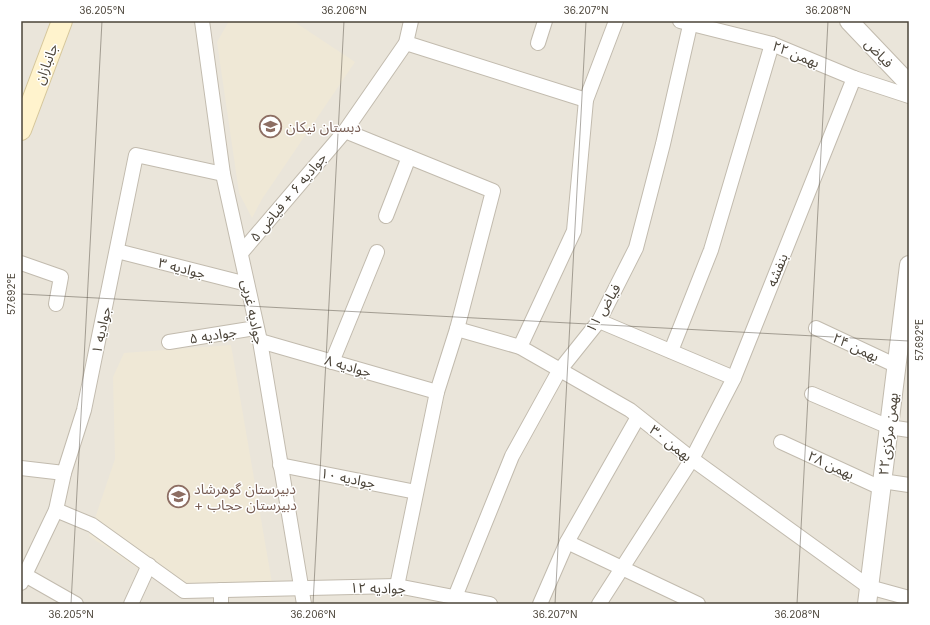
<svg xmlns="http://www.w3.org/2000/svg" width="930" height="625" font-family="Inter,'Noto Sans Arabic',sans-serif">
	<rect width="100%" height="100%" fill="#f6f3ec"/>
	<rect fill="#eae5da" x="21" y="21" width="888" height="583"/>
	<g fill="#efe8d6">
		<path d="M 229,21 L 293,21 L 355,62 L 262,199 L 252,218 L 239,193 L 217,42 Z"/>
		<path d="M 231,345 L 272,583 L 177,594 L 89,536 L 115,459 L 113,377 L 124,353 Z"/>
	</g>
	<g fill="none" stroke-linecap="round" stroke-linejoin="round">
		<defs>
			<g id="minor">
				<path d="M 202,21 L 223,174 L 260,341 L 304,604"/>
				<path d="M 680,21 L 772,44 L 854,78 L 909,96"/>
				<path d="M 406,43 L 586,100"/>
				<path d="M 538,43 L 545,21"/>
				<path d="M 345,131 L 493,191 L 457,329 L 437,392 L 397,586"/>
				<path d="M 386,216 L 409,157"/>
				<path d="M 117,251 L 247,284"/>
				<path d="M 241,253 L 345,131 L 406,43 L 411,21"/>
				<path d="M 21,263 L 61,277 L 56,304"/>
				<path d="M 599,321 L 734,378"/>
				<path d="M 816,328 L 897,366"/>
				<path d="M 457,329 L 520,347 L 630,410 L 692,459 L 869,587 L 909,598"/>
				<path d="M 260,341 L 437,392"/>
				<path d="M 169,342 L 256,328"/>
				<path d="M 520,347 L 574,231 L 586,100 L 616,21"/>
				<path d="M 671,351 L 711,250 L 772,44"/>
				<path d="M 332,362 L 377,252"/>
				<path d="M 812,394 L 889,427 L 909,430"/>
				<path d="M 781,442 L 881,488"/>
				<path d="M 280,465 L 416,492"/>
				<path d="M 21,468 L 64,473"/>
				<path d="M 882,481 L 909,485"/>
				<path d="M 56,510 L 92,525 L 184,591 L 397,586 L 490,604"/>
				<path d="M 567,542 L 698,604"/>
				<path d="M 25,575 L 76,604"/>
				<path d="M 21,583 L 56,510 L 64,473 L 84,410 L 136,155 L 223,174"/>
				<path d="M 455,597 L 512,456 L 559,371 L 599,321 L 636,248 L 663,144 L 691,21"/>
				<path d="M 131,604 L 149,565"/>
				<path d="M 221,604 L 221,590"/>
				<path d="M 540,604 L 567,542 L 638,417"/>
				<path d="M 599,604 L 692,459 L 734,378 L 854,78"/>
			</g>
			<g id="tertiary">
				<path d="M 849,21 L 909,84"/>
				<path d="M 867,604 L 909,265"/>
			</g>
			<path id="secondary" d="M 21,130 L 62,21"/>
		</defs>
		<use href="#minor" stroke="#c2bbae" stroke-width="16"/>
		<use href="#tertiary" stroke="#c2bbae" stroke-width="20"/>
		<use href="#secondary" stroke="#d6c79b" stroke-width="22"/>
		<use href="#minor" stroke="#fff" stroke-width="14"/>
		<use href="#tertiary" stroke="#fff" stroke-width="18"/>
		<use href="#secondary" stroke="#fff3cd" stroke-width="20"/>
	</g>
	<path fill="none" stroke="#4b4439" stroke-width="1" stroke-opacity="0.45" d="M 21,294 L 909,341M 71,604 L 102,21M 313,604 L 344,21M 555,604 L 586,21M 797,604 L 828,21"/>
	<defs>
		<symbol id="school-ring" viewBox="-11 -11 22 22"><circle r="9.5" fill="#fff" stroke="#8d6e63" stroke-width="1.5"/><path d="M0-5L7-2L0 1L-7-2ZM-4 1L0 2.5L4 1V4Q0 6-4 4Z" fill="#8d6e63"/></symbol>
	</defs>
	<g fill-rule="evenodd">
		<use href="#school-ring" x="258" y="114" width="25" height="25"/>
		<use href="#school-ring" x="166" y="484" width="25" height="25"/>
	</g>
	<g text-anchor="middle" stroke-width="3" stroke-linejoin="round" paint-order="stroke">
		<g font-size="14" fill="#4b4439" stroke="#fff">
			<text transform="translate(879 53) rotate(46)" y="5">فیاض</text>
			<text transform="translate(796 54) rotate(22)" y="5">بهمن ۲۲</text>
			<text transform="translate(46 64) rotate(-69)" y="5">جانبازان</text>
			<text transform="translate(288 197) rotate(-50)" y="5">جوادیه ۶ + فیاض ۵</text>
			<text transform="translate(182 268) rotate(14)" y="5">جوادیه ۳</text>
			<text transform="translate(777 270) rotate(-68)" y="5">بنفشه</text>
			<text transform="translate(603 308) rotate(-59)" y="5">فیاض ۱۱</text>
			<text transform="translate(253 312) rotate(78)" y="5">جوادیه غربی</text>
			<text transform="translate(101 330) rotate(-78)" y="5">جوادیه ۱</text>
			<text transform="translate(213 335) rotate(-9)" y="5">جوادیه ۵</text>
			<text transform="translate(856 347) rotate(25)" y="5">بهمن ۲۴</text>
			<text transform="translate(348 366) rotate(16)" y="5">جوادیه ۸</text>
			<text transform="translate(888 434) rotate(-83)" y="5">۲۲بهمن مرکزی</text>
			<text transform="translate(671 443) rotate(38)" y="5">بهمن ۳۰</text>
			<text transform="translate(831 465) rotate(25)" y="5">بهمن ۲۸</text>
			<text transform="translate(348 478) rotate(11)" y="5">جوادیه ۱۰</text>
			<text transform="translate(378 588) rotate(1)" y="5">جوادیه ۱۲</text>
		</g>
		<g font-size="14" fill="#785e54" stroke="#fff" text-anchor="start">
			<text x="286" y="132">دبستان نیکان</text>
			<text x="194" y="494">دبیرستان گوهرشاد<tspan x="194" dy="16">+ دبیرستان حجاب</tspan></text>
		</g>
	</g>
	<rect width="930" height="625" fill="none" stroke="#ffffff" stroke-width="44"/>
	<rect x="22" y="22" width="886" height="581" fill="none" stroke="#4b4439" stroke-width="1.5"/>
	<g font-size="10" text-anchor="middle" fill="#4b4439">
		<text x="102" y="14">36.205°N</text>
		<text x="344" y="14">36.206°N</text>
		<text x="586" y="14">36.207°N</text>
		<text x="828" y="14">36.208°N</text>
		<text transform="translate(11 294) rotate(-90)" y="4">57.692°E</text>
		<text transform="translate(919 340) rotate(-90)" y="4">57.692°E</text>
		<text x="71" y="618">36.205°N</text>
		<text x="313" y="618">36.206°N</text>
		<text x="555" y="618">36.207°N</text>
		<text x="797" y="618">36.208°N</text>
	</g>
</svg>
